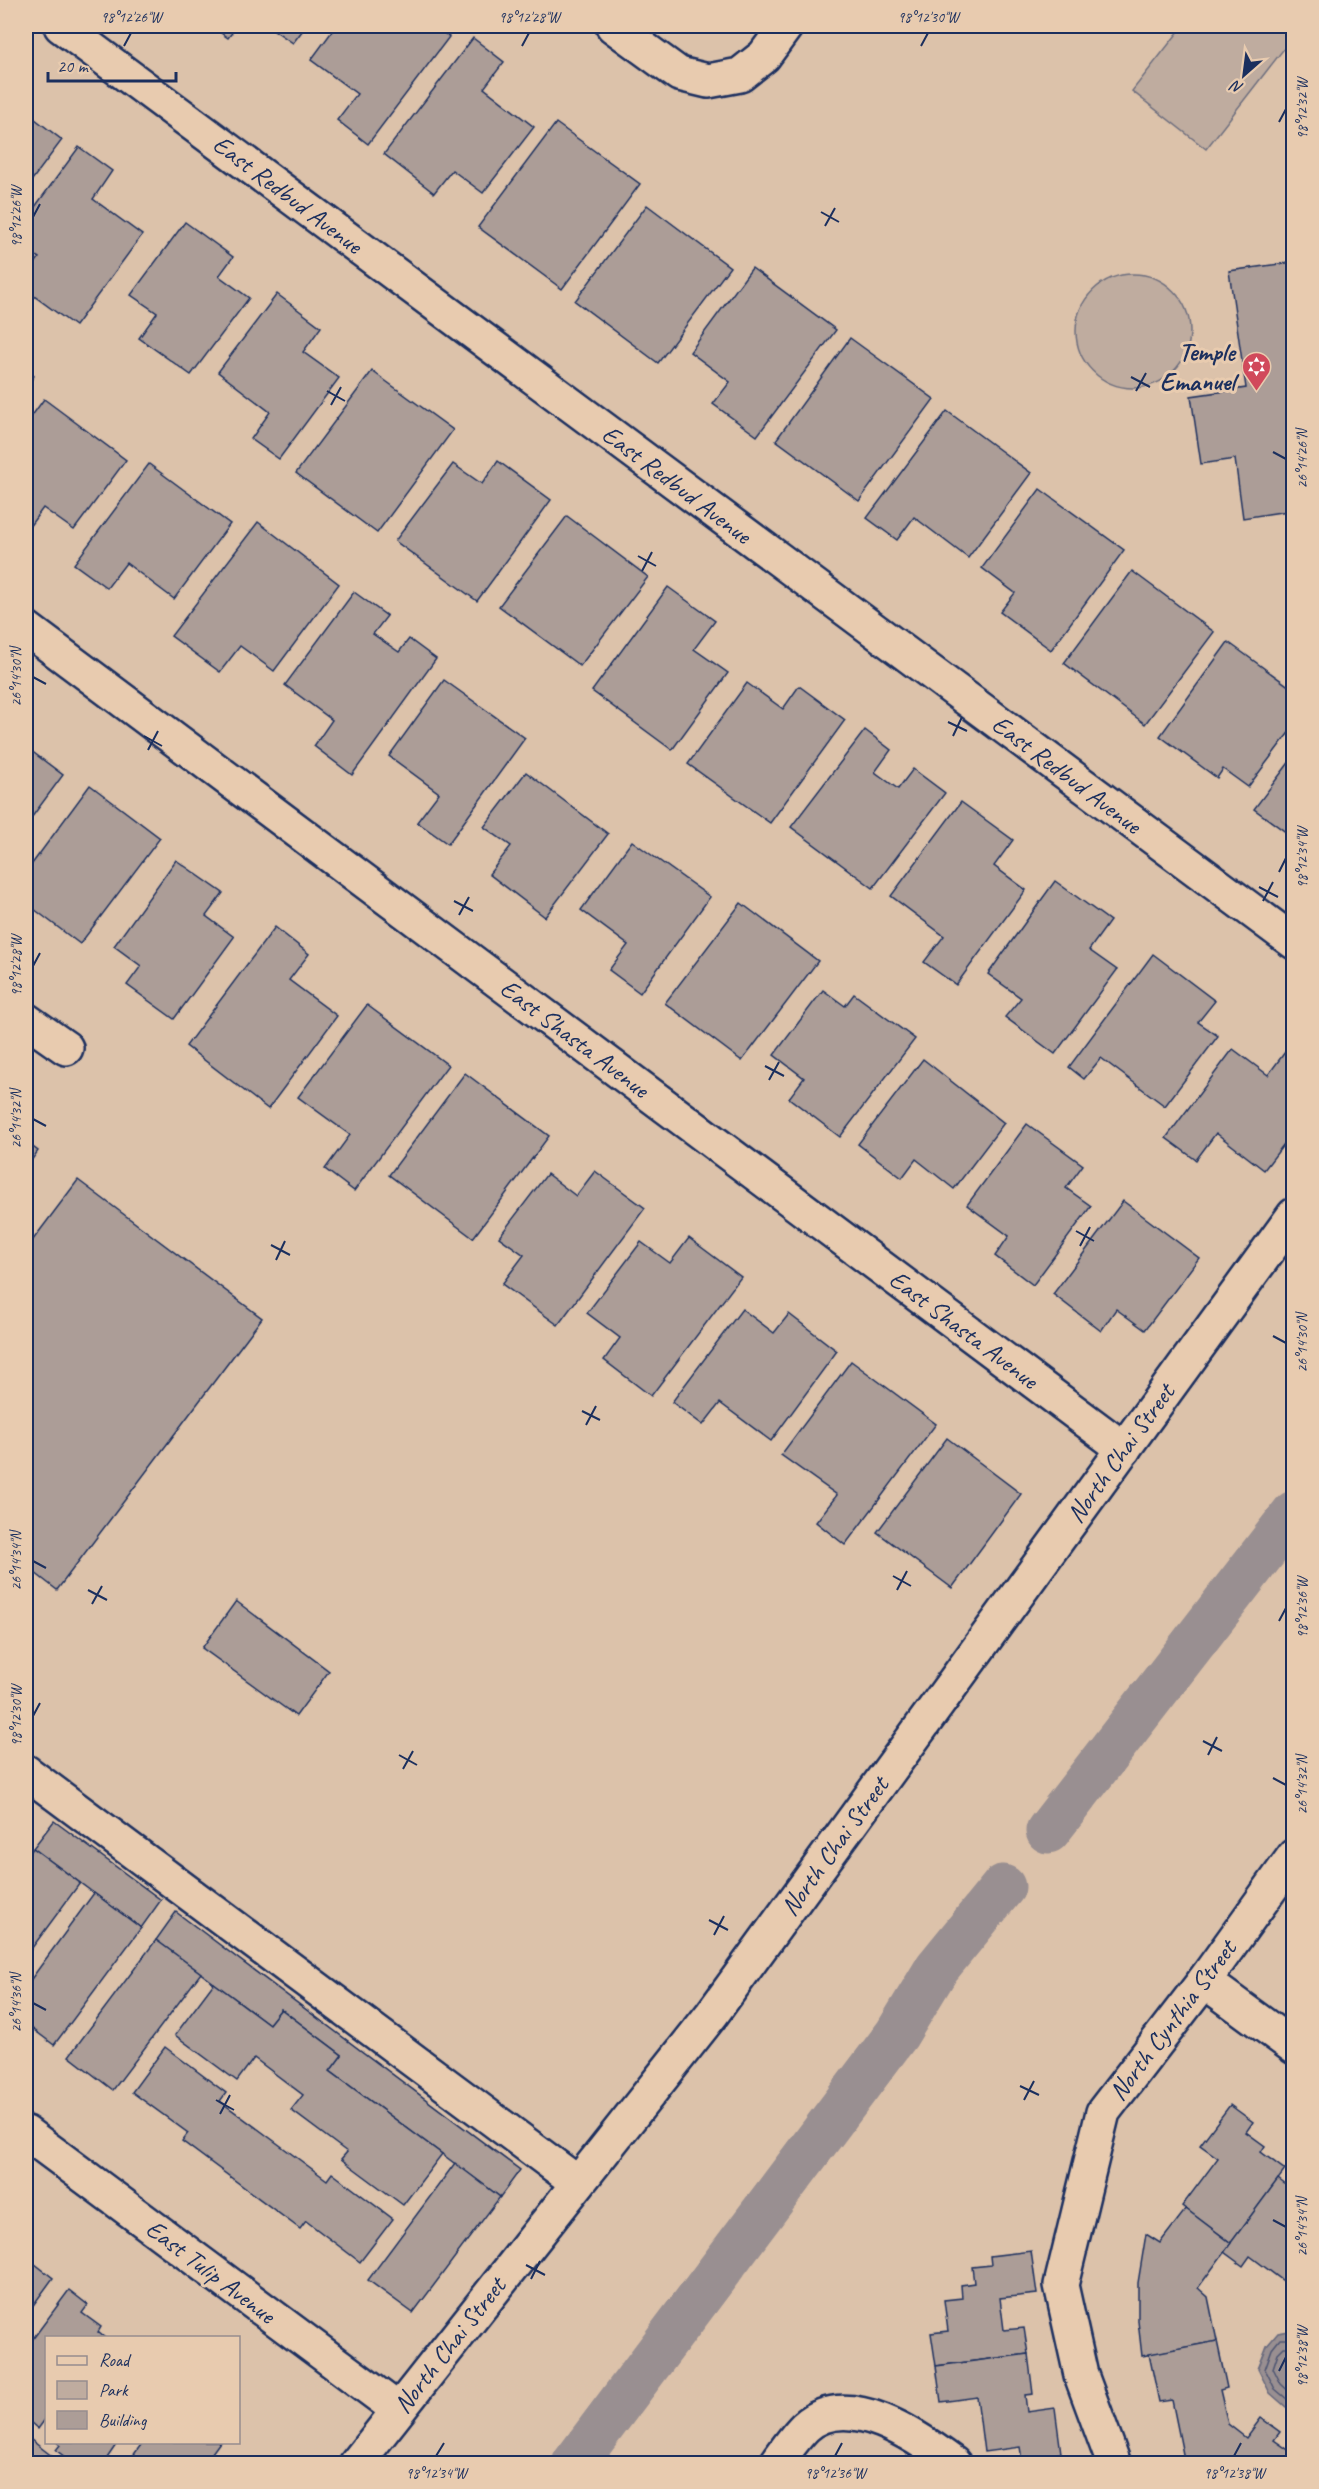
<svg xmlns="http://www.w3.org/2000/svg" width="1319" height="2489" font-family="Caveat,sans-serif">
	<rect width="100%" height="100%" fill="#dcc2aa"/>
	<filter id="ink" filterUnits="userSpaceOnUse"><feTurbulence type="fractalNoise" baseFrequency=".0167" numOctaves="2"/><feDisplacementMap in="SourceGraphic" scale="12" xChannelSelector="R" yChannelSelector="G"/><feConvolveMatrix kernelMatrix="1 2 1 2 8 2 1 2 1" color-interpolation-filters="sRGB"/></filter>
	<g filter="url(#ink)">
		<g fill="#bfac9f" stroke="#6d6e7e" stroke-width="1.5">
			<path d="M 1183,26 L 1288,26 L 1293,30 L 1293,37 L 1206,149 L 1132,91 Z"/>
			<circle cx="1133" cy="331" r="57"/>
		</g>
		<path fill="#998f91" stroke="#67697d" stroke-width="1.5" d="M 1289,2331 L 1293,2335 L 1293,2413 L 1270,2393 L 1258,2369 L 1267,2346 L 1278,2333 Z"/>
		<g fill="none" stroke-linecap="round" stroke-linejoin="round">
			<g stroke="#4d5572" stroke-width="1.5">
				<path d="M 1294,2339 L 1280,2339 L 1272,2349 L 1265,2369 L 1275,2389 L 1294,2405"/>
				<path d="M 1294,2347 L 1284,2347 L 1278,2353 L 1273,2368 L 1281,2384 L 1294,2396"/>
			</g>
			<g stroke="#998f91" stroke-width="45">
				<path d="M 1048,1831 L 1294,1513"/>
				<path d="M 574,2464 L 897,2034 L 937,1968 L 1003,1887"/>
			</g>
		</g>
		<g fill="#ac9d97" stroke="#1b2f5e" stroke-width="1.5">
			<path d="M 211,26 L 237,26 L 228,38 Z"/>
			<path d="M 268,26 L 306,26 L 293,43 Z"/>
			<path d="M 336,26 L 434,26 L 449,37 L 368,144 L 337,120 L 357,94 L 311,60 Z"/>
			<path d="M 473,38 L 504,62 L 484,88 L 534,127 L 483,193 L 452,170 L 434,193 L 384,154 Z"/>
			<path d="M 26,112 L 62,140 L 26,188 Z"/>
			<path d="M 556,123 L 640,184 L 562,289 L 478,227 Z"/>
			<path d="M 79,147 L 112,171 L 93,199 L 142,235 L 75,326 L 26,290 L 26,276 L 39,258 L 26,249 L 26,219 Z"/>
			<path d="M 647,205 L 730,267 L 658,363 L 575,301 Z"/>
			<path d="M 185,222 L 233,257 L 219,276 L 249,298 L 191,375 L 139,338 L 157,313 L 131,295 Z"/>
			<path d="M 1294,262 L 1294,510 L 1243,518 L 1235,459 L 1201,464 L 1191,396 L 1246,388 L 1229,271 Z"/>
			<path d="M 752,268 L 836,330 L 757,436 L 713,404 L 730,382 L 690,352 Z"/>
			<path d="M 277,294 L 321,327 L 303,352 L 339,378 L 279,459 L 251,439 L 270,412 L 218,372 Z"/>
			<path d="M 850,338 L 934,399 L 859,501 L 776,440 Z"/>
			<path d="M 26,370 L 34,376 L 26,387 Z"/>
			<path d="M 372,371 L 453,430 L 377,533 L 296,473 Z"/>
			<path d="M 44,399 L 126,460 L 74,530 L 43,508 L 26,531 L 26,424 Z"/>
			<path d="M 947,411 L 1031,473 L 968,558 L 914,517 L 897,540 L 867,518 Z"/>
			<path d="M 498,461 L 551,500 L 477,601 L 395,541 L 453,464 L 482,484 Z"/>
			<path d="M 149,464 L 230,524 L 174,599 L 126,563 L 107,588 L 74,564 Z"/>
			<path d="M 1040,489 L 1124,550 L 1051,650 L 1000,612 L 1015,593 L 982,568 Z"/>
			<path d="M 567,516 L 648,577 L 580,666 L 499,606 Z"/>
			<path d="M 258,522 L 339,584 L 274,671 L 240,646 L 220,672 L 171,636 Z"/>
			<path d="M 1132,571 L 1214,632 L 1145,724 L 1064,663 Z"/>
			<path d="M 668,587 L 715,621 L 694,649 L 728,673 L 672,750 L 592,691 Z"/>
			<path d="M 354,592 L 387,616 L 373,634 L 399,652 L 409,639 L 436,659 L 352,775 L 314,746 L 332,720 L 285,685 Z"/>
			<path d="M 1228,642 L 1294,690 L 1294,726 L 1248,787 L 1223,769 L 1217,778 L 1160,736 Z"/>
			<path d="M 444,680 L 525,738 L 448,844 L 417,822 L 439,793 L 389,756 Z"/>
			<path d="M 747,683 L 783,709 L 799,686 L 845,720 L 770,823 L 688,764 Z"/>
			<path d="M 865,730 L 891,750 L 875,772 L 898,789 L 913,769 L 945,793 L 873,888 L 791,827 Z"/>
			<path d="M 26,747 L 63,775 L 26,825 Z"/>
			<path d="M 1294,756 L 1294,838 L 1254,809 Z"/>
			<path d="M 526,772 L 608,834 L 545,917 L 489,874 L 511,846 L 484,827 Z"/>
			<path d="M 90,785 L 160,838 L 80,944 L 26,903 L 26,872 Z"/>
			<path d="M 961,802 L 1013,840 L 994,866 L 1026,890 L 956,985 L 924,962 L 944,936 L 891,896 Z"/>
			<path d="M 632,841 L 710,897 L 640,993 L 609,970 L 628,945 L 581,910 Z"/>
			<path d="M 176,860 L 223,893 L 206,916 L 234,937 L 174,1019 L 127,985 L 141,966 L 114,946 Z"/>
			<path d="M 1055,881 L 1110,921 L 1089,950 L 1117,970 L 1055,1054 L 1005,1017 L 1021,998 L 988,974 Z"/>
			<path d="M 741,903 L 818,961 L 742,1061 L 665,1003 Z"/>
			<path d="M 275,927 L 309,954 L 289,980 L 337,1016 L 268,1109 L 186,1046 Z"/>
			<path d="M 1153,954 L 1215,1001 L 1198,1022 L 1218,1036 L 1165,1106 L 1101,1058 L 1084,1079 L 1069,1067 Z"/>
			<path d="M 823,990 L 845,1006 L 854,994 L 915,1039 L 840,1137 L 789,1098 L 804,1078 L 774,1055 Z"/>
			<path d="M 367,1005 L 448,1065 L 354,1191 L 325,1169 L 350,1135 L 298,1097 Z"/>
			<path d="M 1288,1048 L 1294,1052 L 1294,1131 L 1264,1170 L 1216,1133 L 1196,1160 L 1166,1138 L 1233,1049 L 1268,1075 Z"/>
			<path d="M 923,1059 L 1004,1123 L 954,1189 L 916,1159 L 902,1178 L 858,1144 Z"/>
			<path d="M 465,1073 L 549,1136 L 473,1238 L 389,1175 Z"/>
			<path d="M 1027,1124 L 1083,1165 L 1066,1188 L 1091,1206 L 1033,1285 L 995,1256 L 1009,1236 L 967,1205 Z"/>
			<path d="M 26,1142 L 38,1151 L 26,1168 Z"/>
			<path d="M 595,1171 L 645,1208 L 558,1325 L 502,1284 L 524,1255 L 499,1237 L 547,1174 L 576,1196 Z"/>
			<path d="M 78,1180 L 262,1318 L 57,1590 L 26,1566 L 26,1249 Z"/>
			<path d="M 1123,1201 L 1199,1258 L 1145,1330 L 1116,1309 L 1101,1331 L 1053,1294 Z"/>
			<path d="M 689,1238 L 741,1277 L 651,1396 L 604,1360 L 620,1338 L 587,1313 L 641,1242 L 670,1263 Z"/>
			<path d="M 742,1309 L 774,1333 L 789,1314 L 837,1351 L 771,1441 L 720,1403 L 703,1425 L 672,1402 Z"/>
			<path d="M 851,1361 L 936,1424 L 845,1545 L 816,1522 L 837,1495 L 781,1455 Z"/>
			<path d="M 947,1438 L 1021,1494 L 952,1588 L 877,1532 Z"/>
			<path d="M 236,1601 L 329,1671 L 296,1716 L 202,1648 Z"/>
			<path d="M 54,1821 L 161,1900 L 141,1928 L 33,1848 Z"/>
			<path d="M 33,1848 L 80,1883 L 26,1956 L 26,1859 Z"/>
			<path d="M 94,1893 L 141,1928 L 54,2045 L 26,2024 L 26,1986 Z"/>
			<path d="M 176,1912 L 520,2170 L 500,2197 L 330,2071 L 342,2055 L 281,2009 L 269,2024 L 156,1940 Z"/>
			<path d="M 156,1940 L 201,1973 L 113,2090 L 69,2056 Z"/>
			<path d="M 214,1983 L 269,2024 L 281,2009 L 342,2055 L 330,2071 L 442,2154 L 403,2205 L 341,2159 L 347,2152 L 291,2110 L 303,2095 L 254,2058 L 237,2081 L 175,2035 Z"/>
			<path d="M 165,2047 L 226,2093 L 220,2101 L 327,2180 L 332,2173 L 393,2219 L 360,2262 L 306,2221 L 300,2229 L 182,2141 L 188,2133 L 132,2092 Z"/>
			<path d="M 1230,2105 L 1253,2122 L 1246,2132 L 1265,2146 L 1261,2152 L 1285,2170 L 1231,2243 L 1182,2206 L 1218,2158 L 1200,2145 Z"/>
			<path d="M 455,2163 L 500,2197 L 413,2313 L 368,2280 Z"/>
			<path d="M 1278,2179 L 1294,2191 L 1294,2289 L 1250,2256 L 1243,2266 L 1224,2252 Z"/>
			<path d="M 1186,2209 L 1231,2243 L 1198,2288 L 1208,2297 L 1217,2341 L 1142,2356 L 1138,2321 L 1138,2283 L 1146,2234 L 1160,2243 Z"/>
			<path d="M 1031,2251 L 1037,2294 L 1000,2298 L 1004,2330 L 1024,2328 L 1028,2354 L 936,2366 L 931,2333 L 948,2331 L 944,2300 L 962,2298 L 961,2285 L 974,2283 L 972,2267 L 991,2265 L 990,2256 Z"/>
			<path d="M 26,2257 L 53,2278 L 26,2315 Z"/>
			<path d="M 69,2290 L 88,2305 L 82,2313 L 101,2327 L 98,2332 L 105,2338 L 46,2338 L 46,2418 L 38,2429 L 30,2422 L 26,2427 L 26,2348 Z"/>
			<path d="M 1217,2341 L 1227,2388 L 1220,2390 L 1228,2424 L 1246,2438 L 1261,2418 L 1280,2432 L 1274,2440 L 1294,2454 L 1294,2464 L 1185,2464 L 1172,2400 L 1159,2402 L 1149,2354 Z"/>
			<path d="M 1028,2354 L 1033,2394 L 1025,2395 L 1027,2412 L 1055,2408 L 1061,2453 L 1022,2459 L 1020,2447 L 984,2452 L 977,2397 L 941,2402 L 936,2366 Z"/>
			<path d="M 26,2436 L 62,2464 L 26,2464 Z"/>
			<path d="M 57,2442 L 118,2442 L 103,2464 L 74,2464 L 56,2450 L 60,2445 Z"/>
			<path d="M 143,2442 L 220,2442 L 204,2464 L 127,2464 Z"/>
		</g>
		<g fill="none" stroke-linecap="round" stroke-linejoin="round">
			<defs>
				<g id="minor">
					<path d="M 61,26 L 1294,942"/>
					<path d="M 613,26 L 679,74 L 708,81 L 740,75 L 764,56 L 786,26"/>
					<path d="M 26,628 L 1124,1449"/>
					<path d="M 26,1020 L 66,1048"/>
					<path d="M 26,1772 L 578,2183"/>
					<path d="M 1204,1981 L 1294,2047"/>
					<path d="M 26,2133 L 397,2409"/>
					<path d="M 356,2464 L 712,2014 L 1294,1215"/>
					<path d="M 776,2464 C 785,2451 794,2438 805,2427 C 848,2388 918,2437 954,2464"/>
					<path d="M 1114,2464 L 1081,2375 L 1061,2285 L 1103,2112 L 1204,1981 L 1294,1856"/>
				</g>
			</defs>
			<use href="#minor" stroke="#1b2f5e" stroke-width="38"/>
			<use href="#minor" stroke="#e8cbaf" stroke-width="33"/>
		</g>
	</g>
	<path fill="none" stroke="#1b2f5e" stroke-width="2" d="M 124,46 L 131,33M 522,46 L 529,33M 921,46 L 928,33M 1279,122 L 1286,109M 821,212 L 839,222M 33,217 L 40,204M 825,226 L 835,208M 1131,377 L 1150,387M 327,391 L 345,401M 1136,391 L 1146,373M 331,405 L 341,387M 1273,452 L 1286,459M 638,556 L 656,566M 642,571 L 652,552M 33,677 L 46,684M 948,722 L 967,731M 144,736 L 162,746M 953,736 L 962,717M 148,750 L 158,731M 1279,872 L 1286,858M 1259,887 L 1278,897M 454,901 L 473,911M 1263,901 L 1273,882M 459,915 L 469,897M 33,966 L 40,953M 765,1066 L 784,1076M 769,1080 L 779,1062M 33,1119 L 46,1126M 1076,1231 L 1094,1241M 271,1245 L 290,1255M 1080,1246 L 1090,1227M 276,1260 L 285,1241M 1273,1336 L 1286,1343M 582,1411 L 600,1420M 586,1425 L 596,1406M 33,1561 L 46,1568M 893,1576 L 911,1586M 88,1590 L 107,1600M 897,1590 L 907,1571M 92,1604 L 102,1586M 1279,1621 L 1286,1608M 33,1716 L 40,1703M 1203,1741 L 1222,1751M 399,1755 L 417,1765M 1208,1755 L 1217,1737M 403,1769 L 413,1751M 1273,1778 L 1286,1785M 709,1920 L 728,1930M 714,1935 L 724,1916M 33,2003 L 46,2010M 1020,2086 L 1039,2095M 216,2100 L 234,2110M 1024,2100 L 1034,2081M 220,2114 L 230,2095M 1273,2220 L 1286,2227M 526,2265 L 545,2275M 531,2279 L 540,2261M 1279,2371 L 1286,2357M 436,2456 L 444,2443M 835,2456 L 842,2443M 1234,2456 L 1241,2443"/>
	<defs>
		<symbol id="synagogue-pin" viewBox="-11 -11 22 30"><path d="M0 17L-7.5 6A9.5 9.5 0 1 1 7.5 6Z" fill="#d1495b" stroke="#e8cbaf"/><path d="M0-6.5L5.6 3.2H-5.6ZM0 6.5L5.6-3.2H-5.6Z" fill="#fff"/></symbol>
	</defs>
	<g fill-rule="evenodd">
		<use href="#synagogue-pin" x="1240" y="350" width="33" height="45"/>
	</g>
	<g text-anchor="middle" stroke-width="6" stroke-linejoin="round" paint-order="stroke">
		<g font-size="26" fill="#1b2f5e" stroke="#e8cbaf">
			<text transform="translate(288 194) rotate(37)" y="9">East Redbud Avenue</text>
			<text transform="translate(677 484) rotate(37)" y="9">East Redbud Avenue</text>
			<text transform="translate(1067 774) rotate(37)" y="9">East Redbud Avenue</text>
			<text transform="translate(575 1038) rotate(37)" y="9">East Shasta Avenue</text>
			<text transform="translate(964 1329) rotate(37)" y="9">East Shasta Avenue</text>
			<text transform="translate(1120 1453) rotate(-54)" y="9">North Chai Street</text>
			<text transform="translate(834 1846) rotate(-54)" y="9">North Chai Street</text>
			<text transform="translate(1172 2020) rotate(-53)" y="9">North Cynthia Street</text>
			<text transform="translate(211 2271) rotate(37)" y="9">East Tulip Avenue</text>
			<text transform="translate(449 2345) rotate(-52)" y="9">North Chai Street</text>
		</g>
		<g font-size="26" font-weight="bold" fill="#1b2f5e" stroke="#e8cbaf" text-anchor="end">
			<text x="1235" y="360">Temple<tspan x="1235" dy="30">Emanuel</tspan></text>
		</g>
	</g>
	<rect width="1319" height="2489" fill="none" stroke="#e8cbaf" stroke-width="66"/>
	<rect x="45" y="2336" width="195" height="108" fill="#e8cbaf" stroke="#968d8f" stroke-width="1.5"/>
	<rect x="57" y="2356" width="30" height="9" fill="#e8cbaf" stroke="#968d8f" stroke-width="1.5"/>
	<text x="99" y="2366" font-size="18" fill="#1b2f5e">Road</text>
	<rect x="57" y="2381" width="30" height="18" fill="#bfac9f" stroke="#968d8f" stroke-width="1.5"/>
	<text x="99" y="2396" font-size="18" fill="#1b2f5e">Park</text>
	<rect x="57" y="2411" width="30" height="18" fill="#ac9d97" stroke="#968d8f" stroke-width="1.5"/>
	<text x="99" y="2426" font-size="18" fill="#1b2f5e">Building</text>
	<g transform="translate(1244 75) rotate(208)" stroke="#e8cbaf" stroke-width="4.5" paint-order="stroke">
	<path d="M0-4.5L10 22L0 15L-10 22Z" fill="#1b2f5e"/>
	<text y="-9" font-size="16" font-weight="bold" text-anchor="middle" fill="#1b2f5e">N</text>
	</g>
	<path d="M48 72v9h128v-9" fill="none" stroke="#1b2f5e" stroke-width="3"/>
	<text x="57" y="72" font-size="18" fill="#1b2f5e" stroke="#e8cbaf" stroke-width="4.5" paint-order="stroke">20 m</text>
	<rect x="33" y="33" width="1253" height="2423" fill="none" stroke="#1b2f5e" stroke-width="2"/>
	<g font-size="15" text-anchor="middle" fill="#1b2f5e">
		<text x="131" y="22">98°12'26"W</text>
		<text x="529" y="22">98°12'28"W</text>
		<text x="928" y="22">98°12'30"W</text>
		<text transform="translate(1302 109) rotate(-90)" y="5">98°12'32"W</text>
		<text transform="translate(16 217) rotate(-90)" y="5">98°12'26"W</text>
		<text transform="translate(1302 459) rotate(-90)" y="5">26°14'26"N</text>
		<text transform="translate(16 677) rotate(-90)" y="5">26°14'30"N</text>
		<text transform="translate(1302 858) rotate(-90)" y="5">98°12'34"W</text>
		<text transform="translate(16 966) rotate(-90)" y="5">98°12'28"W</text>
		<text transform="translate(16 1119) rotate(-90)" y="5">26°14'32"N</text>
		<text transform="translate(1302 1343) rotate(-90)" y="5">26°14'30"N</text>
		<text transform="translate(16 1561) rotate(-90)" y="5">26°14'34"N</text>
		<text transform="translate(1302 1608) rotate(-90)" y="5">98°12'36"W</text>
		<text transform="translate(16 1716) rotate(-90)" y="5">98°12'30"W</text>
		<text transform="translate(1302 1785) rotate(-90)" y="5">26°14'32"N</text>
		<text transform="translate(16 2003) rotate(-90)" y="5">26°14'36"N</text>
		<text transform="translate(1302 2227) rotate(-90)" y="5">26°14'34"N</text>
		<text transform="translate(1302 2357) rotate(-90)" y="5">98°12'38"W</text>
		<text x="436" y="2478">98°12'34"W</text>
		<text x="835" y="2478">98°12'36"W</text>
		<text x="1234" y="2478">98°12'38"W</text>
	</g>
</svg>
